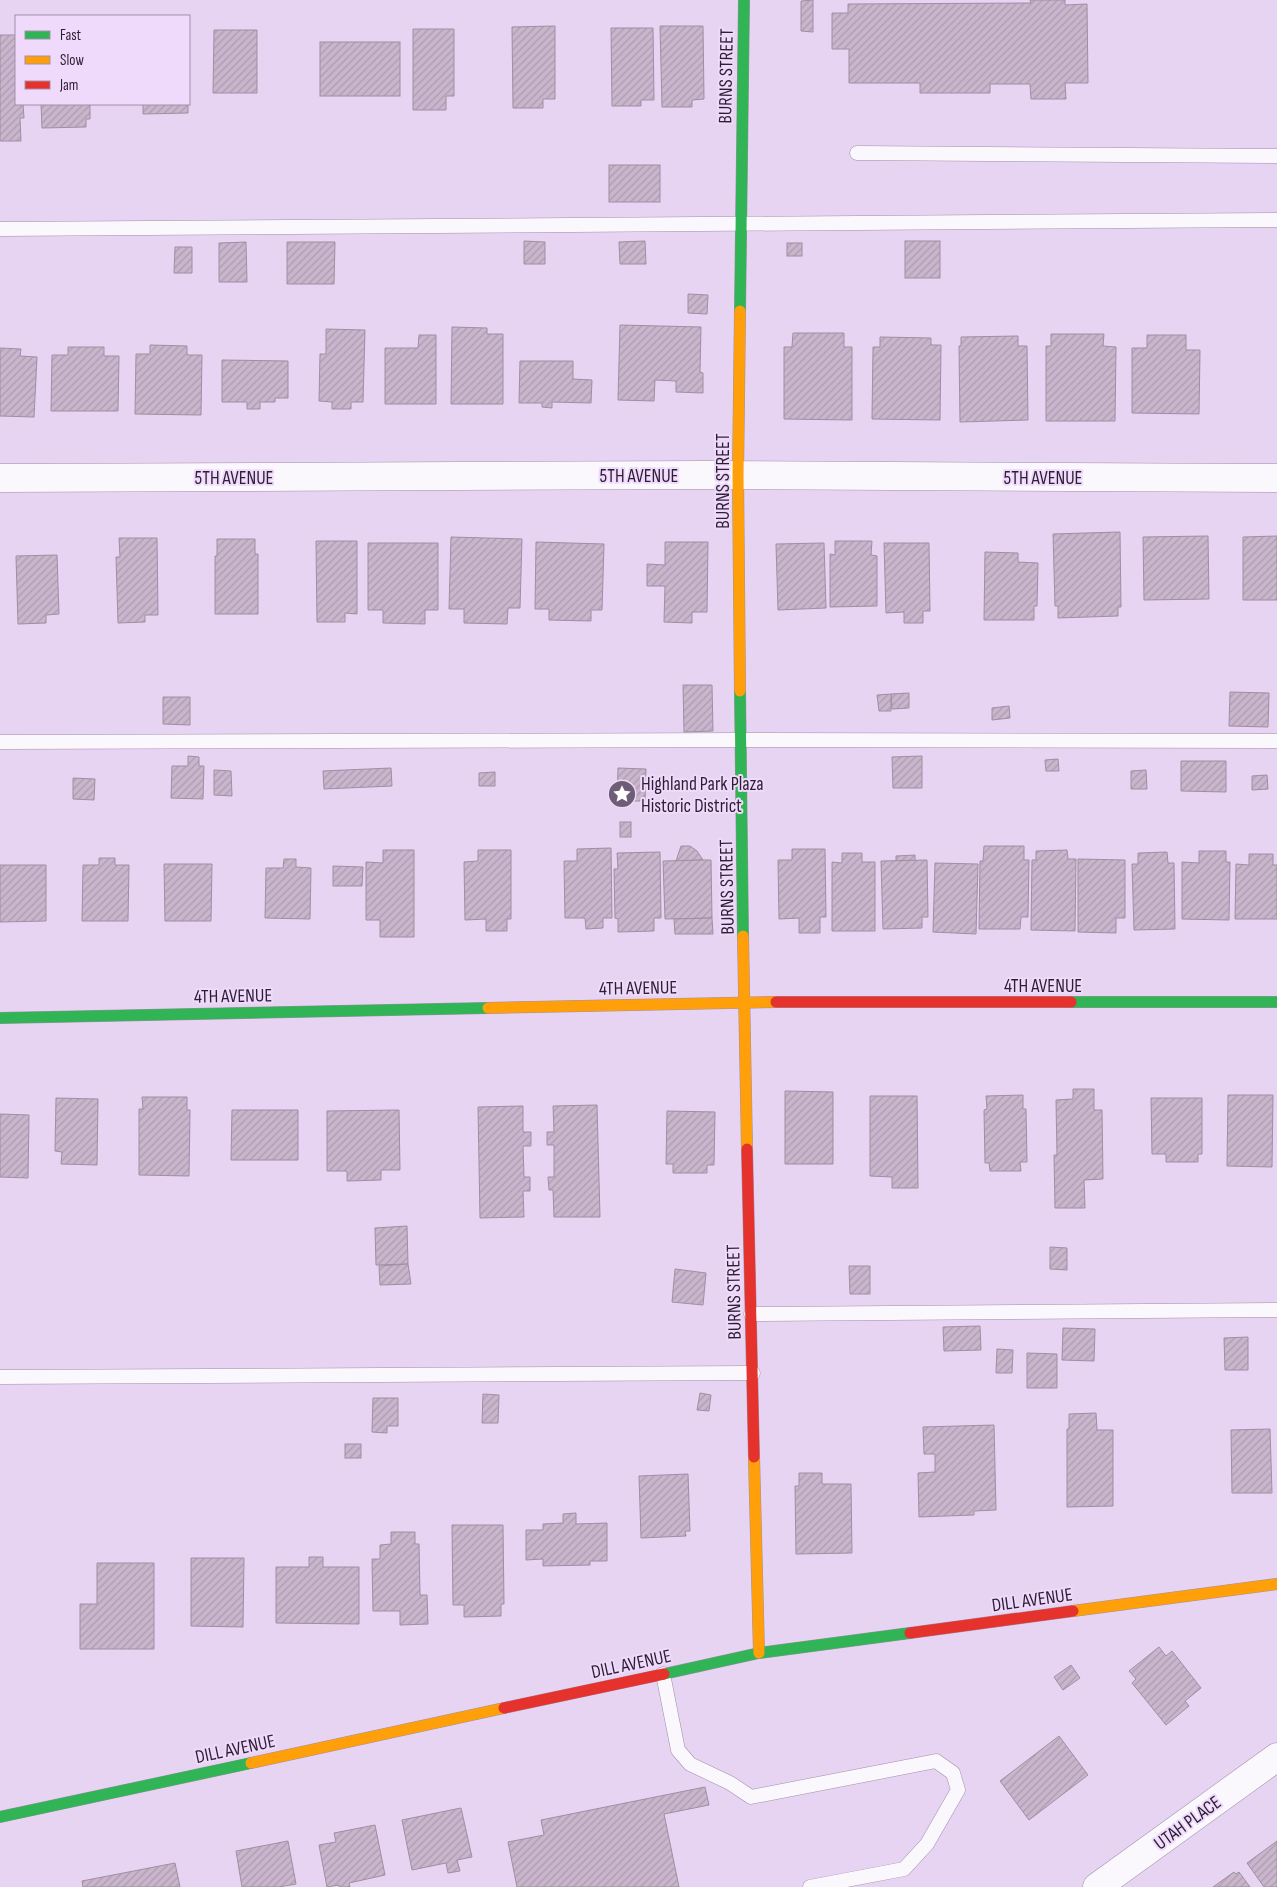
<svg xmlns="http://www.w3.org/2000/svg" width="1277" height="1887" font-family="'Sofia Sans Condensed',sans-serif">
	<defs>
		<pattern id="building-hatch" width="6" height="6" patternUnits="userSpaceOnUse" patternTransform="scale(1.25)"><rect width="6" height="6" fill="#c9b5cc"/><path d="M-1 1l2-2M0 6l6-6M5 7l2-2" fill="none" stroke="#ad9bb0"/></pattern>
	</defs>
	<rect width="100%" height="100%" fill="#e7d3f2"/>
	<g fill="url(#building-hatch)" stroke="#a08ea3">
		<path d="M 813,0 L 813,32 L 801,31 L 801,1 Z"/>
		<path d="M 1030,0 L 1065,0 L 1065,5 L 1087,4 L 1088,83 L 1065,83 L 1066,99 L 1031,99 L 1030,84 L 990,84 L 990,93 L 920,93 L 920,83 L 849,83 L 849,49 L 832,49 L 832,13 L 848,13 L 848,4 L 1031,3 Z"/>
		<path d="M 555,26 L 555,99 L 543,99 L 543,108 L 513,108 L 512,27 Z"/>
		<path d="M 660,26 L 703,26 L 704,99 L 692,100 L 692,107 L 662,107 Z"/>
		<path d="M 611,28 L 653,28 L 654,100 L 641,100 L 641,106 L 612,106 Z"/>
		<path d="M 413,29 L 454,29 L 454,96 L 446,96 L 446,110 L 413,110 Z"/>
		<path d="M 214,30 L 257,30 L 257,93 L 213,93 Z"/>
		<path d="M 0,35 L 16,35 L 16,104 L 23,104 L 24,118 L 20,118 L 21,141 L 0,141 Z"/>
		<rect x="320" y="42" width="80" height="54"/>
		<path d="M 41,104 L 90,104 L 90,119 L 86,119 L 86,127 L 42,128 Z"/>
		<path d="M 143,104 L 188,104 L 188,113 L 143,114 Z"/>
		<rect x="609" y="165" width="51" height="37"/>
		<path d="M 524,241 L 545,242 L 545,264 L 524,264 Z"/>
		<path d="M 645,241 L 646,264 L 620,264 L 619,242 Z"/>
		<rect x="905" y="241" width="35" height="37"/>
		<path d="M 246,242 L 247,282 L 219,282 L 219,243 Z"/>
		<path d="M 287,242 L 335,242 L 334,284 L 287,284 Z"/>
		<rect x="787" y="243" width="15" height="13"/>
		<path d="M 175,247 L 192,247 L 192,273 L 174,273 Z"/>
		<path d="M 688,294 L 708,295 L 707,314 L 688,313 Z"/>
		<path d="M 620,325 L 701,327 L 700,372 L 703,373 L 703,393 L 676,392 L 676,381 L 655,380 L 654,401 L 618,400 Z"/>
		<path d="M 452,327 L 487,328 L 487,334 L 503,334 L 503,404 L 451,404 Z"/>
		<path d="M 326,329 L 365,330 L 363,402 L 351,402 L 351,409 L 332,409 L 332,402 L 319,401 L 320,354 L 326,354 Z"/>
		<path d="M 793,333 L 844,333 L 844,347 L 852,347 L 852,420 L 784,419 L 784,347 L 792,347 Z"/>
		<path d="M 1051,334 L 1104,334 L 1103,346 L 1116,347 L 1115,421 L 1046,421 L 1046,346 L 1051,346 Z"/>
		<path d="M 419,335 L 436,335 L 436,404 L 385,404 L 385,348 L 418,348 Z"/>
		<path d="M 1147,335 L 1186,335 L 1186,350 L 1200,350 L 1199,414 L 1132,413 L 1132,348 L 1147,348 Z"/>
		<path d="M 1018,336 L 1018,346 L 1027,346 L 1028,420 L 960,422 L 959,346 L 961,346 L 961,337 Z"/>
		<path d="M 880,337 L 931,338 L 931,345 L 941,345 L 940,420 L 872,419 L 873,347 L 880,347 Z"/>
		<path d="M 150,345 L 187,346 L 187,355 L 202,355 L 201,415 L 135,414 L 136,354 L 150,354 Z"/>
		<path d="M 68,347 L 104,347 L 104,356 L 119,356 L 118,411 L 51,411 L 52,355 L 68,355 Z"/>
		<path d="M 0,348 L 21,349 L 20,356 L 37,357 L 34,417 L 0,416 Z"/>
		<path d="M 222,360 L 288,361 L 288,398 L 275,398 L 275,402 L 260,402 L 260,409 L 247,409 L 247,402 L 222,402 Z"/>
		<path d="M 520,361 L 573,361 L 573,379 L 592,380 L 591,403 L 552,402 L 552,408 L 542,407 L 542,403 L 519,403 Z"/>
		<path d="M 1120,532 L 1121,607 L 1118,607 L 1118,616 L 1058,618 L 1058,606 L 1055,606 L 1053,534 Z"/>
		<path d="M 1208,536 L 1209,599 L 1144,600 L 1143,537 Z"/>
		<path d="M 1277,536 L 1277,600 L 1243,600 L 1243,537 Z"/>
		<path d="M 451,537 L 522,539 L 520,608 L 508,608 L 507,624 L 464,623 L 464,609 L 449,609 Z"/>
		<path d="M 119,538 L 157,538 L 158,615 L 145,615 L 145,622 L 118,623 L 116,557 L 120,557 Z"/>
		<path d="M 217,539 L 255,539 L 255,554 L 258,554 L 258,614 L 215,614 L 215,556 L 217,556 Z"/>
		<path d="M 316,541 L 357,541 L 357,614 L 345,613 L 345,622 L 317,622 Z"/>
		<path d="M 835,541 L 872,541 L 871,555 L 877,556 L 877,606 L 830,607 L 830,554 L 835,555 Z"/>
		<path d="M 536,542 L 604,544 L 602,610 L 591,610 L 591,621 L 549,620 L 549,609 L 535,609 Z"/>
		<path d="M 665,542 L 708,542 L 707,612 L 692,612 L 692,623 L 664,622 L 665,586 L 647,586 L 647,564 L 665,565 Z"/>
		<path d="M 368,543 L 438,543 L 438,610 L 425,610 L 425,624 L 383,623 L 383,610 L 368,610 Z"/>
		<path d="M 824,543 L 826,608 L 778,610 L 776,544 Z"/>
		<path d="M 884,543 L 929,543 L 930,611 L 923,611 L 923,623 L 904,623 L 904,612 L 886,613 Z"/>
		<path d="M 985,552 L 1018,553 L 1018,562 L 1038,563 L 1037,606 L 1034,606 L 1034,620 L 984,620 Z"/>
		<path d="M 57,555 L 59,614 L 46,615 L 46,623 L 18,624 L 16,556 Z"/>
		<path d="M 683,685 L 712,685 L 713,731 L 684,732 Z"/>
		<path d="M 1230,692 L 1269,693 L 1268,727 L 1229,726 Z"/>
		<path d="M 909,693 L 909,708 L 892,709 L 891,694 Z"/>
		<path d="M 891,694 L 891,711 L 879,711 L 877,695 Z"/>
		<path d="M 163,697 L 190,697 L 190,725 L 163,724 Z"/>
		<path d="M 1009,706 L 1010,718 L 992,720 L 992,708 Z"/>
		<path d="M 188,756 L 199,757 L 199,766 L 204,766 L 203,799 L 171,798 L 172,766 L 188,766 Z"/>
		<path d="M 922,756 L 922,788 L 893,788 L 892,757 Z"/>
		<path d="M 1058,759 L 1059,771 L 1046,771 L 1045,760 Z"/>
		<path d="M 1181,761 L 1226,761 L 1226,792 L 1181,791 Z"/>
		<path d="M 391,768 L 392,786 L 324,789 L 323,771 Z"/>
		<path d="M 618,768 L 646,769 L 645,801 L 617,801 Z"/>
		<path d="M 214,770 L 231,771 L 232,796 L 214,795 Z"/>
		<path d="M 1146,770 L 1147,789 L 1131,789 L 1131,771 Z"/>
		<path d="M 495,772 L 495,786 L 479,786 L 479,773 Z"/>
		<path d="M 1267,775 L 1268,789 L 1252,790 L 1252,776 Z"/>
		<path d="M 73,778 L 95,779 L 94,800 L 73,799 Z"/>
		<rect x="620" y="822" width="11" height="15"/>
		<path d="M 681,846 L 690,846 L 697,851 L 703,860 L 676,861 Z"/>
		<path d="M 984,846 L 1024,846 L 1024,860 L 1029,860 L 1028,917 L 1021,917 L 1020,929 L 979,929 L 980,861 L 983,861 Z"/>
		<path d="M 611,848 L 612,918 L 603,918 L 603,928 L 586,929 L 585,918 L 565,918 L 564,861 L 577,861 L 577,849 Z"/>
		<path d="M 792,849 L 825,849 L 826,917 L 820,917 L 820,933 L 799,933 L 799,918 L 779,919 L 778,860 L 792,860 Z"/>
		<path d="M 383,850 L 414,850 L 414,937 L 380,937 L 380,920 L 366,920 L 366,862 L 383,863 Z"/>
		<path d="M 478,850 L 511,850 L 511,919 L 507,919 L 507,931 L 486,931 L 486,919 L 465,920 L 464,862 L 478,861 Z"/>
		<path d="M 1067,850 L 1068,859 L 1076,859 L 1075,931 L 1031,930 L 1032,860 L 1036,860 L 1036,851 Z"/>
		<path d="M 1199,851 L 1226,851 L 1226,862 L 1230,862 L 1229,920 L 1182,919 L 1182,862 L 1199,863 Z"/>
		<path d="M 660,852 L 661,918 L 654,918 L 654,931 L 618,932 L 618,919 L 615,918 L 614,869 L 618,869 L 617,853 Z"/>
		<path d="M 1167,852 L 1168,863 L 1174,863 L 1175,929 L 1134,930 L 1132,864 L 1138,864 L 1138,853 Z"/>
		<path d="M 842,853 L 862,853 L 862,862 L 875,862 L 875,931 L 832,931 L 832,862 L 842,863 Z"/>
		<path d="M 1249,854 L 1273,854 L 1273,865 L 1277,865 L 1277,919 L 1235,919 L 1236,864 L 1249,865 Z"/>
		<path d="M 915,855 L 915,861 L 896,861 L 896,856 Z"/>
		<path d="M 99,858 L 115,858 L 115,865 L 129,865 L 128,921 L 82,921 L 83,865 L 99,865 Z"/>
		<path d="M 284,859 L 296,859 L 296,867 L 311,868 L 310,919 L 265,918 L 266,868 L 283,868 Z"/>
		<path d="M 1078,859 L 1125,860 L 1125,918 L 1116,918 L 1116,933 L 1078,932 Z"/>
		<path d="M 703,860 L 711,860 L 712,918 L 665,919 L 663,861 Z"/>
		<path d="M 927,860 L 928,917 L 922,917 L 922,928 L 883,929 L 881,861 Z"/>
		<path d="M 935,863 L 978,864 L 976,934 L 933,932 Z"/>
		<path d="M 164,864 L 212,864 L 211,921 L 165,921 Z"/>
		<path d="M 0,865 L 46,865 L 46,921 L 0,922 Z"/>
		<path d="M 333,866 L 363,867 L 362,886 L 333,886 Z"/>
		<path d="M 712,918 L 713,934 L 675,934 L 674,919 Z"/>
		<path d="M 1073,1089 L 1094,1089 L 1094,1110 L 1102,1110 L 1103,1179 L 1084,1180 L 1085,1208 L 1055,1208 L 1054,1155 L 1057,1155 L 1056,1100 L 1073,1099 Z"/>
		<path d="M 785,1091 L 833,1092 L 833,1164 L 785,1164 Z"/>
		<path d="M 1023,1095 L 1023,1109 L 1026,1109 L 1027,1162 L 1020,1162 L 1021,1171 L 990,1171 L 989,1163 L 985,1163 L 984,1110 L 987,1109 L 986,1096 Z"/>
		<path d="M 1228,1095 L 1273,1095 L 1272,1167 L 1227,1166 Z"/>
		<path d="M 870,1096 L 917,1096 L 918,1188 L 892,1188 L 892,1177 L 870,1176 Z"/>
		<path d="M 142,1097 L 187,1097 L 187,1110 L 190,1110 L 189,1176 L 139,1175 L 139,1109 L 143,1109 Z"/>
		<path d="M 56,1098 L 98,1099 L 97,1165 L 61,1164 L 62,1152 L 55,1151 Z"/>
		<path d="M 1151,1098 L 1202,1098 L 1202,1154 L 1198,1154 L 1198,1162 L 1166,1162 L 1166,1154 L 1152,1154 Z"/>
		<path d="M 597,1105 L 600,1217 L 554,1217 L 553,1190 L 549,1190 L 548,1177 L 554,1177 L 554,1145 L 547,1145 L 547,1132 L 554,1132 L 553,1106 Z"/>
		<path d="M 523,1106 L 523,1132 L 531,1132 L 531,1146 L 523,1146 L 524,1177 L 530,1177 L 530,1191 L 523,1191 L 524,1217 L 480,1218 L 478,1107 Z"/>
		<path d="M 232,1110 L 298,1110 L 298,1160 L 231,1160 Z"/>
		<path d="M 399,1110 L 400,1170 L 381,1170 L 381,1180 L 347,1181 L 347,1171 L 327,1171 L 327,1111 Z"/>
		<path d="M 667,1111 L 715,1112 L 714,1165 L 707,1165 L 707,1173 L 673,1173 L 673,1164 L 666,1164 Z"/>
		<path d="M 0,1114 L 29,1115 L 28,1178 L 0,1177 Z"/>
		<path d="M 407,1226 L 408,1264 L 376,1265 L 375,1228 Z"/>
		<path d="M 1050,1247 L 1067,1248 L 1067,1270 L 1050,1269 Z"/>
		<path d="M 408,1264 L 411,1284 L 380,1285 L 379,1266 Z"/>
		<path d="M 849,1266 L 870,1266 L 870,1294 L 850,1294 Z"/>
		<path d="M 675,1269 L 706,1273 L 703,1305 L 672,1302 Z"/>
		<path d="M 980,1326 L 981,1350 L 944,1351 L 943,1327 Z"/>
		<path d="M 1063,1328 L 1095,1329 L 1094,1361 L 1062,1360 Z"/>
		<path d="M 1248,1337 L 1248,1370 L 1225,1370 L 1224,1338 Z"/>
		<path d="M 997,1349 L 1013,1350 L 1012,1373 L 996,1373 Z"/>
		<path d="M 1027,1353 L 1057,1354 L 1057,1388 L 1027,1388 Z"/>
		<path d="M 700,1393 L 711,1395 L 709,1411 L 697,1410 Z"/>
		<path d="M 483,1394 L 499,1395 L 498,1423 L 482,1423 Z"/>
		<path d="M 373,1398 L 398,1398 L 398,1426 L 387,1426 L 387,1433 L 372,1432 Z"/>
		<path d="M 1096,1413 L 1097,1430 L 1113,1430 L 1113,1506 L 1067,1507 L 1067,1429 L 1069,1429 L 1069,1414 Z"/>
		<path d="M 994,1425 L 996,1510 L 974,1511 L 974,1515 L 919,1517 L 918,1473 L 935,1472 L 935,1454 L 924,1454 L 923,1427 Z"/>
		<path d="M 1270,1429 L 1272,1493 L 1232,1493 L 1231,1430 Z"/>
		<rect x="345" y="1444" width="16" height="14"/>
		<path d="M 799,1473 L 822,1473 L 822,1484 L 851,1484 L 852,1553 L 796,1554 L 795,1486 L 799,1486 Z"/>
		<path d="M 688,1474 L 690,1531 L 685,1531 L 686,1536 L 641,1538 L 639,1476 Z"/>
		<path d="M 576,1513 L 576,1524 L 607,1523 L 607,1561 L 590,1561 L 590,1565 L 543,1566 L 543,1559 L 526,1560 L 526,1530 L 543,1530 L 543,1524 L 563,1523 L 563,1514 Z"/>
		<path d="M 452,1525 L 503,1525 L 504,1604 L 501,1604 L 501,1616 L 464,1617 L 464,1605 L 453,1605 Z"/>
		<path d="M 391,1532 L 415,1532 L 415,1544 L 419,1544 L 420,1595 L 427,1595 L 428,1624 L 400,1625 L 400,1611 L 373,1611 L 372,1559 L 380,1559 L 380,1545 L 391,1544 Z"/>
		<path d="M 309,1557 L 323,1557 L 323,1567 L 359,1567 L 359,1624 L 276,1623 L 276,1567 L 309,1567 Z"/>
		<path d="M 191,1558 L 244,1558 L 243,1627 L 191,1626 Z"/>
		<path d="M 97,1563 L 154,1563 L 154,1649 L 80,1649 L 80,1604 L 97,1604 Z"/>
		<path d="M 1159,1647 L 1166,1656 L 1172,1651 L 1201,1688 L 1185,1701 L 1189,1706 L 1166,1725 L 1132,1683 L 1136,1679 L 1129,1671 Z"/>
		<path d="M 1071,1665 L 1080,1678 L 1063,1690 L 1054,1677 Z"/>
		<path d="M 1059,1736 L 1088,1775 L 1029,1820 L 1000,1781 Z"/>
		<path d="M 705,1787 L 709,1805 L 664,1814 L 679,1887 L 517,1887 L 508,1842 L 544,1835 L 541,1820 Z"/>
		<path d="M 461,1808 L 472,1857 L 457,1860 L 460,1871 L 448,1873 L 446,1863 L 412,1870 L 402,1820 Z"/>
		<path d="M 375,1825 L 385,1875 L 349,1883 L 350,1887 L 339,1887 L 339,1885 L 327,1887 L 319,1845 L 336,1842 L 334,1833 Z"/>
		<path d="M 288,1841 L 296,1884 L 279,1887 L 242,1887 L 236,1851 Z"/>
		<path d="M 1277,1841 L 1277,1887 L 1264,1887 L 1247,1863 Z"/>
		<path d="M 175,1863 L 180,1887 L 83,1887 L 82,1881 Z"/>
		<path d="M 1234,1872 L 1236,1874 L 1239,1872 L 1250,1887 L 1213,1887 Z"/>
	</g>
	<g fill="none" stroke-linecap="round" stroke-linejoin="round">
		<defs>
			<g id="lane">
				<path d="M 857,153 L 1277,156"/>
				<path d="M 0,229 L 1277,220"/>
				<path d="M 0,742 L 741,740 L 1277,741"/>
				<path d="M 751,1314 L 1277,1310"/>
				<path d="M 0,1377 L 753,1373"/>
				<path d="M 663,1674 L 678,1750 L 690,1764 L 730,1783 L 751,1797 L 936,1761 L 953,1773 L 958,1790 L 927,1844 L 904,1869 L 810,1887"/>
			</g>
			<g id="street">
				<path d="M 0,478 L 705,475 L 1277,478"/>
				<path d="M 1097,1887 L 1277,1757"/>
			</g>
			<g id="fast">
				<path d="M 740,311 L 744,0"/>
				<path d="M 740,691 L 743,936"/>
				<path d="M 1071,1002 L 1277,1002"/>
				<path d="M 0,1018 L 488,1008"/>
				<path d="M 664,1674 L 759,1653 L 910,1633"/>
				<path d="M 0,1817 L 251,1763"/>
			</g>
			<g id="slow">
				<path d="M 740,311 L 738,475 L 740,691"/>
				<path d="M 743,936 L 747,1149"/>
				<path d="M 488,1008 L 776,1002"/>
				<path d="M 754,1457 L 759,1653"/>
				<path d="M 1073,1611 L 1277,1584"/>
				<path d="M 251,1763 L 504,1708"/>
			</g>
			<g id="jam">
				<path d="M 776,1002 L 1071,1002"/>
				<path d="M 747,1149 L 754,1457"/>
				<path d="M 910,1633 L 1073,1611"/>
				<path d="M 504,1708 L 664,1674"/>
			</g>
		</defs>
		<use href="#lane" stroke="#a090a8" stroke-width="15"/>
		<use href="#street" stroke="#a090a8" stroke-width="29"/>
		<use href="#fast" stroke="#a090a8" stroke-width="12"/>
		<use href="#slow" stroke="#a090a8" stroke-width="12"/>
		<use href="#jam" stroke="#a090a8" stroke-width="12"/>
		<use href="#lane" stroke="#fbf8fd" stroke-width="14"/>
		<use href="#street" stroke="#fbf8fd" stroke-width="28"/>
		<use href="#fast" stroke="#30b455" stroke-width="11"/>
		<use href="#slow" stroke="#ff9f0a" stroke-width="11"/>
		<use href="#jam" stroke="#e5322d" stroke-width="11"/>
	</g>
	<defs>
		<symbol id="sight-disc" viewBox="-11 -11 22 22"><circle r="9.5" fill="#6d5d76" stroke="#f0dafc"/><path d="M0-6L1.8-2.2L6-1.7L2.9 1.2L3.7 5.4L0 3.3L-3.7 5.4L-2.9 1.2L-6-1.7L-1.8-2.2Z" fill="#fff"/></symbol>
	</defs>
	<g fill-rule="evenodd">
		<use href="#sight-disc" x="606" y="778" width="32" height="32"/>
	</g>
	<g text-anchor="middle" stroke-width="4" stroke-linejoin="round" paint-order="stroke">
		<g font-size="19" fill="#2c1e33" stroke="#f0dafc">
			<text transform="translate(725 76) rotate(-89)" y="7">BURNS STREET</text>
			<text x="639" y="482">5TH AVENUE</text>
			<text x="234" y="484">5TH AVENUE</text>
			<text x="1043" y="484">5TH AVENUE</text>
			<text transform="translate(722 481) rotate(-90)" y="7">BURNS STREET</text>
			<text transform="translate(726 887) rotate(-91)" y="7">BURNS STREET</text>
			<text x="1043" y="992">4TH AVENUE</text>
			<text transform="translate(638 987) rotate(-1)" y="7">4TH AVENUE</text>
			<text transform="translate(233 995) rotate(-1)" y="7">4TH AVENUE</text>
			<text transform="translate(733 1292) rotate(-91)" y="7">BURNS STREET</text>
			<text transform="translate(1032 1599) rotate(-8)" y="7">DILL AVENUE</text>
			<text transform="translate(631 1663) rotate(-12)" y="7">DILL AVENUE</text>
			<text transform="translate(235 1748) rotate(-12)" y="7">DILL AVENUE</text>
			<text transform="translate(1187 1822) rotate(-36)" y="7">UTAH PLACE</text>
		</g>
		<g font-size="19" fill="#2c1e33" stroke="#f0dafc" text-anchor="start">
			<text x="641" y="790">Highland Park Plaza<tspan x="641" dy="22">Historic District</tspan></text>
		</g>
	</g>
	<rect x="15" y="15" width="175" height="90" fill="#f0dafc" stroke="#a28fac"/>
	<rect x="25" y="31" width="25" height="8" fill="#30b455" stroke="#a28fac"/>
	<text x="60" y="40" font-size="15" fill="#2c1e33">Fast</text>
	<rect x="25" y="56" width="25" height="8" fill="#ff9f0a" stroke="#a28fac"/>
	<text x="60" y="65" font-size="15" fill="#2c1e33">Slow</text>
	<rect x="25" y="81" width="25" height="8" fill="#e5322d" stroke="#a28fac"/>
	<text x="60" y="90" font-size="15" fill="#2c1e33">Jam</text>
</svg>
